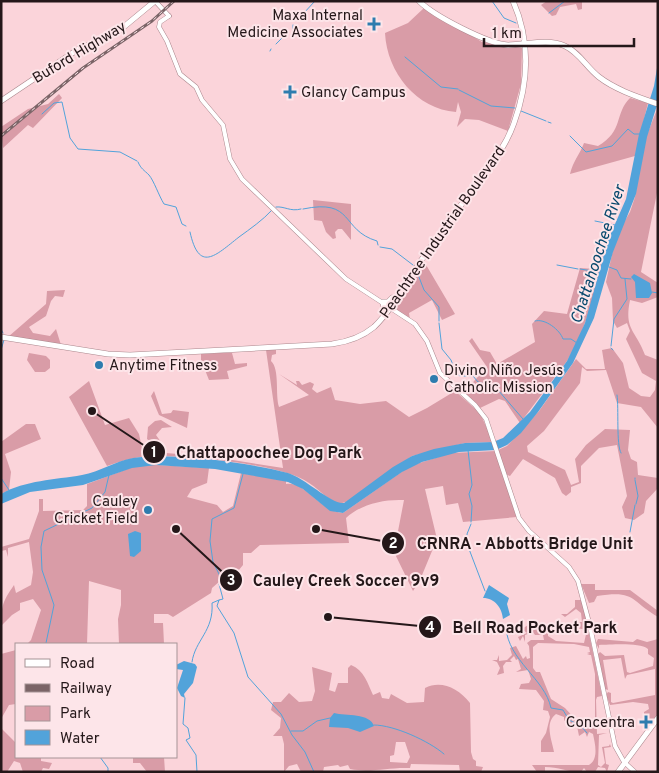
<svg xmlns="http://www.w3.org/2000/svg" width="659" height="773" font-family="Overpass,sans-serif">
	<rect width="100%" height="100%" fill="#fbd4da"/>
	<g fill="#d99ca7" fill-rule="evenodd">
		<path d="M 547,1 L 582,1 L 582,9 L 578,10 L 576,4 L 560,7 L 556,15 L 552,16 L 541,5 Z"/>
		<path d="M 425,7 L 482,42 L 522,48 L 521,84 L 508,131 L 479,120 L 465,119 L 457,127 L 461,112 L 458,102 L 456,112 C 417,109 387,73 385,33 L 408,23 Z"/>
		<path d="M 59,94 L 62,98 L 33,128 L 28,125 L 3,148 L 1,127 L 28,109 L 48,104 Z"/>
		<path d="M 630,98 L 648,103 L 635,156 L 570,174 C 573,161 580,154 584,143 L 598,146 C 624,131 614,114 630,98 Z"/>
		<path d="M 658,107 L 658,188 L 641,272 L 658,283 L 658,297 L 642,303 L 630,300 C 624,330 635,329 645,355 L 658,360 L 658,428 L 641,407 L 617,403 L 606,370 L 587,371 L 582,367 L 580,383 L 544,431 L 527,446 L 528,452 L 565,470 L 571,485 L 579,482 L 575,459 L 586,445 L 605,429 L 630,430 L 628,450 L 631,459 L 637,462 L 638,475 L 658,478 L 658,488 L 646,501 L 644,513 L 634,520 L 625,518 L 622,507 L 627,496 L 617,445 L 599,448 L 581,466 L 581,483 L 571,487 L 571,492 L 566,496 L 562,493 L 555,478 L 523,459 L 510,476 L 505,474 L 517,517 L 463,522 L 458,503 L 446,505 L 443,486 L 425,489 L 437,539 L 420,580 L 413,591 L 394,552 L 404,500 C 384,499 361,504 346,518 L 349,543 L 260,545 L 251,553 L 243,553 L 243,565 L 238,571 L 228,574 L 212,588 L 211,593 L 173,617 L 168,614 L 154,614 L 154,623 L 163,623 L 164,644 L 119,644 L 118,619 L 121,605 L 121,590 L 89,581 L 87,644 L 27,644 L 31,640 L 41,610 L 33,599 L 20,603 L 20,610 L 12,615 L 1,626 C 1,606 3,601 14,585 L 16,593 L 31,585 L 33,572 L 29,542 L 8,548 L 8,557 L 6,550 L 1,551 L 1,547 L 29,539 L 39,511 L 39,499 L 43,499 L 43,511 L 83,510 L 87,506 L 87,484 L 141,464 L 209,468 L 207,483 L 192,489 L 187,497 L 217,505 L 223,512 L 233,506 L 241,473 L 286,481 L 286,484 C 304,480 321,512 343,513 L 410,466 L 451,453 L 496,451 L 507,446 L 539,411 L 576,359 L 586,369 L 605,369 L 602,350 L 612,348 L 623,363 L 629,388 L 641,396 L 650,397 L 655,390 L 656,381 L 642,373 L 626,339 L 630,331 L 627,323 L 617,328 L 613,321 L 612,298 L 606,282 L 616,236 L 630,212 L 635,197 L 644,142 Z"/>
		<path d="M 313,200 L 351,204 L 351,240 L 342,229 L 338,229 L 335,232 L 336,238 L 333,239 L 326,232 L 322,221 L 314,220 Z"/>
		<path d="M 611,225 L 613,226 L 607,240 L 591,307 L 580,336 L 567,361 L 520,423 L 505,401 L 499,399 L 480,408 L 464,392 L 487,367 L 469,341 L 472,338 L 480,350 L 490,352 L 497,364 L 535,342 L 532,324 L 544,311 L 567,314 L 580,268 L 596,269 Z"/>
		<path d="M 422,258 L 455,314 L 442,320 L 432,300 L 409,313 L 410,320 L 389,305 Z"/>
		<path d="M 65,290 L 63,297 L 55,296 L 51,301 L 46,316 L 29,327 L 33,333 L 50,336 L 56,329 L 61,345 L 8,337 L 46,304 L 47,291 Z"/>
		<path d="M 285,349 L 276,350 L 276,354 L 272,355 L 271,361 C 280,369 275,395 279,407 L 309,395 L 279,374 L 297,385 L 296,381 L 299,381 L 302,385 L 310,382 L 314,384 L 312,389 L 317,393 L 331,387 L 335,400 L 360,404 L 386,401 L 409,417 L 427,408 L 455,391 L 480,413 L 493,442 L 465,443 L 412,456 L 349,501 L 339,504 C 324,498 314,483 298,477 C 265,463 176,453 140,457 C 128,459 118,462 107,466 L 69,397 L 89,381 L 105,425 L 129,418 L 139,434 L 143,453 L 151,453 L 151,448 L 159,447 L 166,453 L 214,457 L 283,468 L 266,350 Z"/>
		<path d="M 29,353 L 46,356 L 50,360 L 50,368 L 45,372 L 35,372 L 27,360 Z"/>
		<path d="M 220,353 L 232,353 L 235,364 L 247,363 L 247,366 L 227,371 L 229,379 L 209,380 L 203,365 L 195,365 L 196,371 L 191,369 L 193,363 L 201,363 L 201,354 Z"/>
		<path d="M 154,391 L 162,414 L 171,413 L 173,410 L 189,412 L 187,428 L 159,415 L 151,396 Z"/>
		<path d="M 161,420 L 172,427 L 162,428 L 156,435 L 161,442 L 160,445 L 156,441 L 151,442 L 147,439 L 148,427 L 155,421 Z"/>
		<path d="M 26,424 L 35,424 L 41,439 L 5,454 L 11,472 L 9,490 L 1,494 L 1,442 Z"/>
		<path d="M 581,584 L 595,584 L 595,590 L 630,590 L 658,611 L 658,617 C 629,600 636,590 597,596 L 594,602 L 589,603 Z"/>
		<path d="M 575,600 L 582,600 L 602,696 L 597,697 L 596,700 L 597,734 L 607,733 L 599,735 L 598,765 L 601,767 L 605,763 L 602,747 L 609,746 L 610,744 L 611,747 L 604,748 L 606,764 L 609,765 L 607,772 L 605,768 L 598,767 L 595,772 L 587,772 L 584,768 L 581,772 C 568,772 558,767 545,767 L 545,772 L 537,772 L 532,765 L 589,765 C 599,759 595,744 593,734 L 589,732 L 587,737 L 585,732 L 579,736 L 577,726 L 568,725 L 564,720 L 564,717 L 556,714 C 544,723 552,740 554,752 L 541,752 L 541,741 L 546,733 L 550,717 L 548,711 L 543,710 L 544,701 L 536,690 L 519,689 L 521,684 L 529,683 L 531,679 L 528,670 L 516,672 L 521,669 L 518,659 L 516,660 L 514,656 L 510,660 L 512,662 L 506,662 L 503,666 L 504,673 L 497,675 L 500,668 L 497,662 L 492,660 L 497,660 L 499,655 L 499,661 L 507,660 L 512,655 L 510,648 L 516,646 L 523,659 L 526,656 L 527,659 L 530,658 L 529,646 L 527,643 L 531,640 L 544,640 L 543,635 L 535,635 L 533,632 L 525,635 L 525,642 L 523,636 L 520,641 L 518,637 L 527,633 L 522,629 L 528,625 L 528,628 L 541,626 L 545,634 L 548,632 L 548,636 L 556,641 L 584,643 L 587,630 L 572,627 L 577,624 L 577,622 L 582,622 L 581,613 L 576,609 L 565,617 L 561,614 L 567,614 L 575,607 ZM 538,643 L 574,644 L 589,647 L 590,652 L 587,653 L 590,654 L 587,655 L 591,655 L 595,674 L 595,723 L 591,725 L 591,728 L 576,720 L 565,708 L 551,699 L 540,672 L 536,672 L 533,668 L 533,647 Z"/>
		<path d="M 598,639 L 633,642 L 637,639 L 647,642 L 658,639 L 658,715 L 652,723 L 644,715 L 644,712 L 649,709 L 648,704 L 633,702 L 610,705 L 606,695 L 608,692 L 611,693 L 611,702 L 613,703 L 655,695 L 655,669 L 627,675 L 625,679 L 621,658 L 603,660 L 608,690 L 605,689 L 598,654 L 600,652 L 605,656 L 624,655 L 627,672 L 630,673 L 653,666 L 654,658 L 648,654 L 648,649 C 639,642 610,645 599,645 L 599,649 L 596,643 Z"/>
		<path d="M 16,650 L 16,704 L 9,705 L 1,719 L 1,654 Z"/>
		<path d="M 351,665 C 364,670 368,684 373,695 L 380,692 L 382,698 L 389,699 L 391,694 L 407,703 L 424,702 L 425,688 C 441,680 458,688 470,703 L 471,752 L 473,759 L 476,761 L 476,766 L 483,767 L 481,772 L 460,772 L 459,765 L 411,764 L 410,768 C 388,767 372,773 350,769 L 348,765 L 340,767 L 338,765 L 324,767 L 323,772 L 301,772 L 297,764 L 289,766 L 284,772 L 284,744 L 282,736 L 273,736 L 280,728 L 281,718 L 271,710 L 273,702 L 281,702 L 289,693 L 299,702 L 312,701 L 315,691 L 312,667 L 332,673 L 329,690 L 335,692 L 338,683 L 348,683 L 348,668 ZM 396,742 L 405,742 L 410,757 L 407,763 L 390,762 L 390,756 L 394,755 Z"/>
		<path d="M 1,728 L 16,743 L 16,757 L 41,757 L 41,761 L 52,763 L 49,769 L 43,768 L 41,772 L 23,772 L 20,763 L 14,761 L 7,772 L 1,772 Z"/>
		<path d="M 133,757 L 164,757 L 165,772 L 147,772 L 140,763 L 133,763 Z"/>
	</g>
	<g fill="#52a3da">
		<path d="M 658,62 L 658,102 L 647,137 L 636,194 L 613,252 L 594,318 L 573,363 L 538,412 L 521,433 L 507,445 L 496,450 L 459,452 L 422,462 L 402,472 L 343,513 L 330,511 L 303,489 L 288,482 L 215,469 L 156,465 L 132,468 L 83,485 L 30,492 L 1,504 L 1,494 C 26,480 54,480 82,475 C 100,472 115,461 133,458 C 170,452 251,463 288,473 C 305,478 332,505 344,503 L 393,467 L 412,456 L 434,449 L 465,443 L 493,442 L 503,438 L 530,412 L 567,361 L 585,323 L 608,240 L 626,199 L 639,134 L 654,86 Z"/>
		<path d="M 634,274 L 650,283 L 652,293 L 649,298 L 636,298 L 635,282 L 631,277 Z"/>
		<path d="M 135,531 L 141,533 L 141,551 L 134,557 L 130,556 L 128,534 Z"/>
		<path d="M 489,585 L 509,598 L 507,604 L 510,615 L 503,619 C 502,608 495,598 483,598 Z"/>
		<path d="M 184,661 L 195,664 L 197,667 L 193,683 L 184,694 L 185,698 L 181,696 L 177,688 L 183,670 L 176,669 L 176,665 Z"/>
		<path d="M 334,713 C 346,716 370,713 374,726 L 360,732 L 348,728 L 329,727 L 330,718 Z"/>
	</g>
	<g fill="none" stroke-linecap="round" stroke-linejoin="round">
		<g stroke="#52a3da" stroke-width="1">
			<path d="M 492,1 L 504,18 L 516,23"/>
			<path d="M 549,13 L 565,1"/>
			<path d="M 303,14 L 315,1"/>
			<path d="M 293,25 L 293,29"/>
			<path d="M 276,44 L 284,36"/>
			<path d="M 270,51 L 271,49"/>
			<path d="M 405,57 L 441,87 L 458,89"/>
			<path d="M 459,90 L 491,106 L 515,108"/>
			<path d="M 521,111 L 546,121"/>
			<path d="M 42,114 L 54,103 L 62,102 L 70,138 L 78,149 L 120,152 L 137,161"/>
			<path d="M 548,122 L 551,123"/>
			<path d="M 570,136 L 586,152 L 612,146 L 628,129 L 634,134 L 639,134"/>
			<path d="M 138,162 C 141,169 144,170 149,175 C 154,181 159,196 164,204 L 176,207 L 182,224 L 186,226"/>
			<path d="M 276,207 C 285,206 290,212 301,209"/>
			<path d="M 303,209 C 355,198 340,230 377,241 L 378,245"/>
			<path d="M 595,221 L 615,225"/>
			<path d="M 190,232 C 199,273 215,256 239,237 C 250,229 263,220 272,210"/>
			<path d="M 380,247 L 392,249 L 413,265"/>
			<path d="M 557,265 L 578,269"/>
			<path d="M 609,267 L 617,270 L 621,278 L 631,279"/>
			<path d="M 580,269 L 599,272"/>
			<path d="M 417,272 L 424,290 L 439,307 L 439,321"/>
			<path d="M 652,292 L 658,293"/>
			<path d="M 535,321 C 545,318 560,330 563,339 L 571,339 L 577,343"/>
			<path d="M 439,323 L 442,349 L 451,360 L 456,373 L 460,376 L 473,376 L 478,382 L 491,386 L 498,390 L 523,419"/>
			<path d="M 1,329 L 3,333"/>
			<path d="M 611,346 L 614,319 L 627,299 L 625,279"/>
			<path d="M 611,348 L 613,350"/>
			<path d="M 1,350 L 4,340"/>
			<path d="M 617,395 C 619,408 616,445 621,453"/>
			<path d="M 468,450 L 472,485 L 469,494 L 472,506 L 471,522"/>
			<path d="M 243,474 L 234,508 L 212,519 L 210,541 L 213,562 L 222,580 L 219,584 L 223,599 L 219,600 L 217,606 L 234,633 L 248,677 L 281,714 L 292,735 L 305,752 L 314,772"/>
			<path d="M 1,478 L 9,490"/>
			<path d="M 635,478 L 635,479"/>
			<path d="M 635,480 L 638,496 L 636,504"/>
			<path d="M 471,524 L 467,534 L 469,549 L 485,591"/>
			<path d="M 630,532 L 635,505"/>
			<path d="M 506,628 C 508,660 545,679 551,708 L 563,710 L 569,720 L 581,726 L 587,733"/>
			<path d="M 46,643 L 54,605 L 42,570 L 41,547 L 44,531 L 92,508 L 105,492 L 109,475"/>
			<path d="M 192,662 C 195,640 214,631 212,603 L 219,600"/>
			<path d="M 185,698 L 183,724 L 188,728 L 190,738 L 186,740 L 196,755 L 197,772"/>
			<path d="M 374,725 C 394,725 429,741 444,754"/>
			<path d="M 291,731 L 303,731 L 317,721 L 330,718"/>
			<path d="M 100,757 L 108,768 L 108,772"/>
		</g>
		<defs>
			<g id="secondary">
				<path d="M 155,1 L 169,16"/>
				<path d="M 169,16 L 160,22 L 159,27 L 167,41 L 180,74 L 196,87 L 202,100 L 223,125 L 230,159 L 242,179 L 346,279 L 415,324 L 427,341 L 440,373 L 475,405 L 486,419 L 519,518 L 529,531 L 569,567 L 578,581 L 590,626 L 615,746 L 624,762 L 635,772"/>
			</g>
			<path id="primary" d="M 1,101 L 77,50 L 120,30 L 155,1"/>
			<g id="trunk">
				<path d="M 419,1 C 434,16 488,44 508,45 C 527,45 547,38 565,46 C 580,53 586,67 599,77 C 616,90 638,97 658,104"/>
				<path d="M 384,310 L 383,302 L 388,302 L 392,298"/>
				<path d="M 1,337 L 108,354 L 130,355 L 332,344 C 347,342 362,337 374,327 C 393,309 411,274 427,252 C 444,228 461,205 478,182 C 492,163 506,146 514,123 C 529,82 531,42 513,1"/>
				<path d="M 618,772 L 658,718"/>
			</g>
		</defs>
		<use href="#secondary" stroke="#ab878d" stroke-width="5"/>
		<use href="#primary" stroke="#ab878d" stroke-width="6"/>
		<use href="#trunk" stroke="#ab878d" stroke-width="6"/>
		<use href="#secondary" stroke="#fff" stroke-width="4"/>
		<use href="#primary" stroke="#fff" stroke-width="5"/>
		<use href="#trunk" stroke="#fff" stroke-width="5"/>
		<defs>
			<path id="rail" d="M 1,136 L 83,68 L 152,21 L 174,1"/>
		</defs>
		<use href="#rail" stroke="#7b6467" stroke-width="3"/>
		<use href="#rail" stroke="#fde5e9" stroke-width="1" stroke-dasharray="4" stroke-linecap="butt"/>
	</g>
	<g fill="#2e7cae" stroke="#fde5e9" stroke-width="2">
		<path d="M371.5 16.5h5v5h5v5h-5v5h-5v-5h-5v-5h5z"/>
		<path d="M287.5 84.5h5v5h5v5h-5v5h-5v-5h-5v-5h5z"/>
		<circle cx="99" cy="365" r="5"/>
		<circle cx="434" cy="379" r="5"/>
		<circle cx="148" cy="510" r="5"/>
		<path d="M643.5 714.5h5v5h5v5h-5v5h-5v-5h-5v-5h5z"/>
	</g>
	<g text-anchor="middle" stroke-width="4" stroke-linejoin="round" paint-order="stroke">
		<g font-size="15" fill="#241719" stroke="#fde5e9" text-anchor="end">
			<text x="363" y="20">Maxa Internal<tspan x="363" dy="17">Medicine Associates</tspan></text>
			<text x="301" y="97" text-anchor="start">Glancy Campus</text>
			<text x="109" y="370" text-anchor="start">Anytime Fitness</text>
			<text x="444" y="375" text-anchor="start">Divino Niño Jesús<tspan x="444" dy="17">Catholic Mission</tspan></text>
			<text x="138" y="506">Cauley<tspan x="138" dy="17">Cricket Field</tspan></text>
			<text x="635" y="727">Concentra</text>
		</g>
		<g font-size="15" fill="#241719" stroke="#fde5e9">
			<text transform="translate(79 52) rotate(-31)" y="5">Buford Highway</text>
			<text transform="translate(442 232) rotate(-55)" y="5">Peachtree Industrial Boulevard</text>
		</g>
		<g font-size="16" font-style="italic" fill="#05476c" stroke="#fde5e9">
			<text transform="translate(597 254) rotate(-72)" y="6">Chattahoochee River</text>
		</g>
	</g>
	<path fill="none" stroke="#241719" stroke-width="2" d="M92 411L154 452M316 529L393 543M176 529L231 580M328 617L430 627"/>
	<g fill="#241719" stroke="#fde5e9" stroke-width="2">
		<circle cx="92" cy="411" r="5"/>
		<circle cx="316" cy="529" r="5"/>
		<circle cx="176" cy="529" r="5"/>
		<circle cx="328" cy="617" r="5"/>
		<circle cx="154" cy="452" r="12"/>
		<circle cx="393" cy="543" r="12"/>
		<circle cx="231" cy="580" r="12"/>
		<circle cx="430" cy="627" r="12"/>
	</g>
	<g font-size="15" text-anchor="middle" font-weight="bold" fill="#fff">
		<text x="154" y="457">1</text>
		<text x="393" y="548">2</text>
		<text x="231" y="585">3</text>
		<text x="430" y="632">4</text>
	</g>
	<g font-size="16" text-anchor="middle" font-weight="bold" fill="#241719" stroke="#fde5e9" stroke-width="4" stroke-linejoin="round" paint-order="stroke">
		<text x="269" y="458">Chattapoochee Dog Park</text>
		<text x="525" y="549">CRNRA - Abbotts Bridge Unit</text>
		<text x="346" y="586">Cauley Creek Soccer 9v9</text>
		<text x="535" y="633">Bell Road Pocket Park</text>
	</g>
	<rect width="659" height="773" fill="none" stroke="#241719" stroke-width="5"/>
	<rect x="15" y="643" width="162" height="115" fill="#fde5e9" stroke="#a69396"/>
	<rect x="25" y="659" width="25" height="8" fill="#ffffff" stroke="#a69396"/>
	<text x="60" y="668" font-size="15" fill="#241719">Road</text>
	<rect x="25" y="684" width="25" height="8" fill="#7b6467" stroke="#a69396"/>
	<text x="60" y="693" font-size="15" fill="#241719">Railway</text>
	<rect x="25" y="706" width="25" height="15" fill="#d99ca7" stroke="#a69396"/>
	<text x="60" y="718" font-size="15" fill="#241719">Park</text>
	<rect x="25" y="730" width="25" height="15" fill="#52a3da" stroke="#a69396"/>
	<text x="60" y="743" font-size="15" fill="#241719">Water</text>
	<path d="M484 38v8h150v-8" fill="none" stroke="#241719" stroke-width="2.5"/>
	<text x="492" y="38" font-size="15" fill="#241719" stroke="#fde5e9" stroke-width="4" paint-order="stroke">1 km</text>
</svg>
